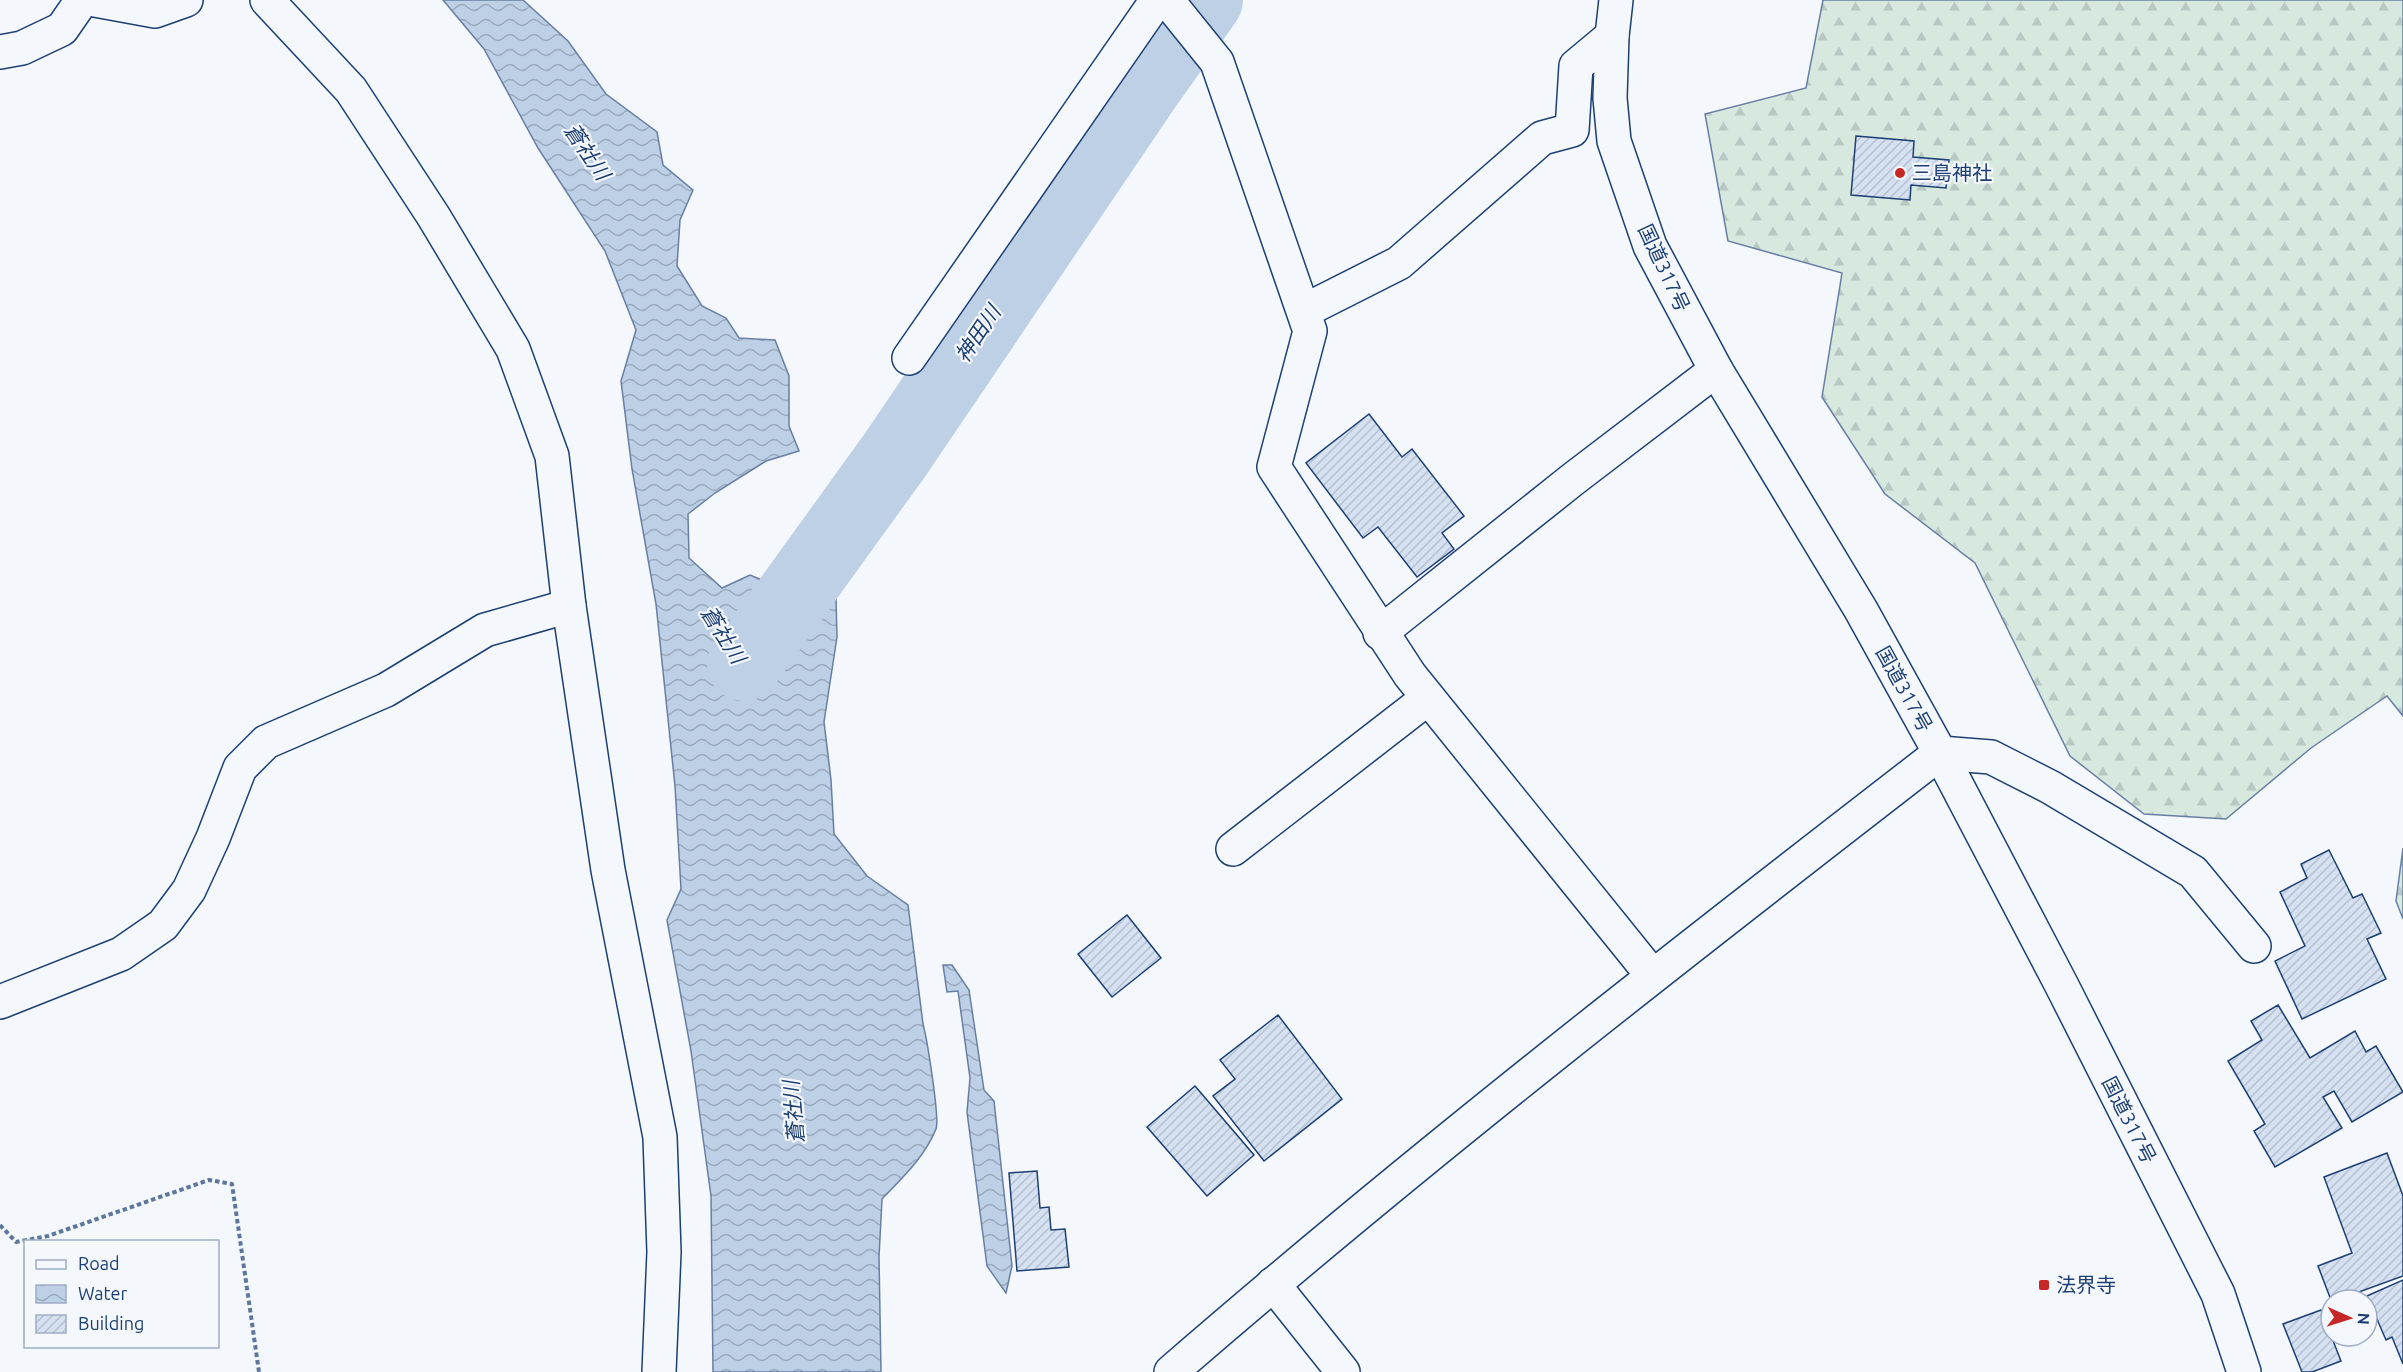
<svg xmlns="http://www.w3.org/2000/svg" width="2403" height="1372" font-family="Ubuntu,'Noto Sans JP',sans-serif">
	<defs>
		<pattern id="forest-firs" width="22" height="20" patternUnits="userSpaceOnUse" patternTransform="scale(1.5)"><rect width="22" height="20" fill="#d7e8df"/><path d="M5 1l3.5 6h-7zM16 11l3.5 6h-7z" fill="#b8c8c3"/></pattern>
		<pattern id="water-waves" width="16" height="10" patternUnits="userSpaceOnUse" patternTransform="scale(1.5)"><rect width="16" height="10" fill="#bed0e5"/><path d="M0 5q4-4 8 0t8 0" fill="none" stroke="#9aaabe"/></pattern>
		<pattern id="building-hatch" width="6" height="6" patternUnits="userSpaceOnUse" patternTransform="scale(1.5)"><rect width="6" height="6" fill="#d5e0f0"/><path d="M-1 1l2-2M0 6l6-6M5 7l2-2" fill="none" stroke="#b6c1d1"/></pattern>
	</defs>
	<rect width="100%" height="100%" fill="#f4f7fb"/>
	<g fill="url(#forest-firs)" stroke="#687fa3" stroke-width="1.5">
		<path d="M 1823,0 L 2403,0 L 2403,716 L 2387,696 L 2311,748 L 2226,819 L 2144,814 L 2070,756 L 1975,563 L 1885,494 L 1822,397 L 1842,273 L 1728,241 L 1705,114 L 1806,88 Z"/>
		<path d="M 2403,848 L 2403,919 L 2396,901 Z"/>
	</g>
	<g fill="url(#water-waves)" stroke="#687fa3" stroke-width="1.5">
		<path d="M 443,0 L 523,0 L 568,41 L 606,94 L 657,132 L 663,165 L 693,190 L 680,220 L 677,266 L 702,306 L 726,318 L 739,338 L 775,340 L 789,376 L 789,426 L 799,451 L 766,461 L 715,493 L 688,514 L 689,558 L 722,588 L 750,575 L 816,603 L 836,598 L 837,637 L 824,722 L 831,780 L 834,834 L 867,876 L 908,905 L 923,1024 C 927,1039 940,1119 936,1129 C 924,1158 903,1177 882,1199 L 879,1257 L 881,1372 L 713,1372 L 711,1196 L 691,1051 L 667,920 L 681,889 L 675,786 L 656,604 L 632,469 L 621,381 L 636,330 L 605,251 L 538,148 L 484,49 Z"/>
		<path d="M 943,965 L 952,965 L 969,990 L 984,1090 L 994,1101 L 1012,1266 L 1006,1293 L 987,1266 L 967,1112 L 970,1078 L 958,991 L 947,992 Z"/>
	</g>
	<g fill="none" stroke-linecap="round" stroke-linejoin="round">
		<path stroke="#bed0e5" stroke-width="74" d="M 744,664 L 895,455 L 1147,83 L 1206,0"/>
	</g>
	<g fill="url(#building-hatch)" stroke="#1d3f73" stroke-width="1.5">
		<path d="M 1856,136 L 1914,141 L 1913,157 L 1949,160 L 1946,188 L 1911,185 L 1910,200 L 1851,195 Z"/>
		<path d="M 1369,414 L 1402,457 L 1412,449 L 1464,516 L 1442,533 L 1454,549 L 1417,577 L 1378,527 L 1363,538 L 1306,463 Z"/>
		<path d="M 2329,850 L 2353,898 L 2362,894 L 2381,933 L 2367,939 L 2386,979 L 2302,1019 L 2275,961 L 2305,946 L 2280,892 L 2307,878 L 2301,864 Z"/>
		<path d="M 1127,915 L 1161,958 L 1112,997 L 1078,954 Z"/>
		<path d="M 2278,1005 L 2310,1058 L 2355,1031 L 2366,1052 L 2376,1046 L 2403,1092 L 2352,1122 L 2334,1091 L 2323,1097 L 2342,1128 L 2275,1167 L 2254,1131 L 2265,1124 L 2228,1061 L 2262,1040 L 2251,1021 Z"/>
		<path d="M 1278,1015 L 1342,1099 L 1264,1161 L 1213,1096 L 1235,1079 L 1220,1060 Z"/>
		<path d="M 1195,1086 L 1254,1155 L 1207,1196 L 1147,1127 Z"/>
		<path d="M 2387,1153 L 2403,1196 L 2403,1276 L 2337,1300 L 2331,1300 L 2318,1266 L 2352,1253 L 2324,1177 Z"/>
		<path d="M 1037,1171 L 1040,1208 L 1049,1207 L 1051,1230 L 1065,1229 L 1069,1267 L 1017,1271 L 1009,1173 Z"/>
		<path d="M 2403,1280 L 2403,1364 L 2392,1337 L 2386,1340 L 2367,1296 Z"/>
		<path d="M 2321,1310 L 2341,1361 L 2312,1372 L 2302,1372 L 2283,1324 Z"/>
	</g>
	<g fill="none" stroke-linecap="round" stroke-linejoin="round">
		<defs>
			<g id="street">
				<path d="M 95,0 L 155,11 L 186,0"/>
				<path d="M 267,0 L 351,90 L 434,217 L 513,349 L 552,456 L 569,606"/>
				<path d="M 1167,0 L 1217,62 L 1310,331 L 1274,467 L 1410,675 L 1652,975"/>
				<path d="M 0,52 L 22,48 L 62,29 L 82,0"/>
				<path d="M 1304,311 L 1399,263 L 1542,138 L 1572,130 L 1576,66 L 1612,36"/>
				<path d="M 909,358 L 1157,0"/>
				<path d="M 1380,633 L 1572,480 L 1716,370"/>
				<path d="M 1233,849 L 1428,698"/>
				<path d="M 0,1002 L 121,954 L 163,925 L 189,890 L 213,838 L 240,768 L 266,742 L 386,690 L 485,630 L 569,606 L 608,870 L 660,1137 L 664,1252 L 659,1372"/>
				<path d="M 1273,1284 L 1343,1372"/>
				<path d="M 1171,1372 C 1420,1156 1680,954 1940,753 L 1991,757 L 2050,787 L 2193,872 L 2254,946"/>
			</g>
			<path id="highway" d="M 1616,0 L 1612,36 L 1610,98 L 1614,141 L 1650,246 L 1716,370 L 1861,610 L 1940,753 L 2061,984 L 2218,1294 L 2244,1372"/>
		</defs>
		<use href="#street" stroke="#1d3f73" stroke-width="36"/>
		<use href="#highway" stroke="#1d3f73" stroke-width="36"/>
		<path stroke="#5e769c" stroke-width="4" stroke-dasharray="4.5 3" stroke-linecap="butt" d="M 0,1225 L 16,1242 L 48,1236 L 209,1180 L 232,1184 L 259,1372"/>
		<use href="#street" stroke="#f4f7fb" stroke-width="33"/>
		<use href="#highway" stroke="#f4f7fb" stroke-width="33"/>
	</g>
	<g fill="#c62828" stroke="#f4f7fb" stroke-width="2">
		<circle cx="1900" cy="173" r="6"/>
		<rect x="2038" y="1279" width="12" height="12" rx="3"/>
	</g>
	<g text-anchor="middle" stroke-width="4.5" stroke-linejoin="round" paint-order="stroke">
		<g font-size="20" fill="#1d3f73" stroke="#f4f7fb" text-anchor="start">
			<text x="1912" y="180">三島神社</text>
			<text x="2056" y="1292">法界寺</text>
		</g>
		<g font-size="20" fill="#1d3f73" stroke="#f4f7fb">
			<text transform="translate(1664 268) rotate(65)" y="7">国道317号</text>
			<text transform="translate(1904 689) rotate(61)" y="7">国道317号</text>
			<text transform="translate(2129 1120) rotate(63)" y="7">国道317号</text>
		</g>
		<g font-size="21" font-style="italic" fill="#1d3f73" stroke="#f4f7fb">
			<text transform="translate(587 152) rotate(56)" y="7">蒼社川</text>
			<text transform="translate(978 334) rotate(-56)" y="7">神田川</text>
			<text transform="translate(723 635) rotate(58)" y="7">蒼社川</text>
			<text transform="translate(794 1112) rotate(-95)" y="7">蒼社川</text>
		</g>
	</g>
	<rect x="24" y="1240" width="195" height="108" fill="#f4f7fb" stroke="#9eadc5" stroke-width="1.5"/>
	<rect x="36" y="1260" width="30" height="9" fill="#f4f7fb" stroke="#9eadc5" stroke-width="1.5"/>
	<text x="78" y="1270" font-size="18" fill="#1d3f73">Road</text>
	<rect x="36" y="1285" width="30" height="18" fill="url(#water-waves)" stroke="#9eadc5" stroke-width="1.5"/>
	<text x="78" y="1300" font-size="18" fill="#1d3f73">Water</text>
	<rect x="36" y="1315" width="30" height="18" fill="url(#building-hatch)" stroke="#9eadc5" stroke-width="1.5"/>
	<text x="78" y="1330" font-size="18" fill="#1d3f73">Building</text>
	<g transform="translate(2349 1318) rotate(93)"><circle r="28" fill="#f4f7fb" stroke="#9eadc5" stroke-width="1.5"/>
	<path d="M0-4.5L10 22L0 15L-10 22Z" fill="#c62828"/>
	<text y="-9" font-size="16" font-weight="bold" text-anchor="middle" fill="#1d3f73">N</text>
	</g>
</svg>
